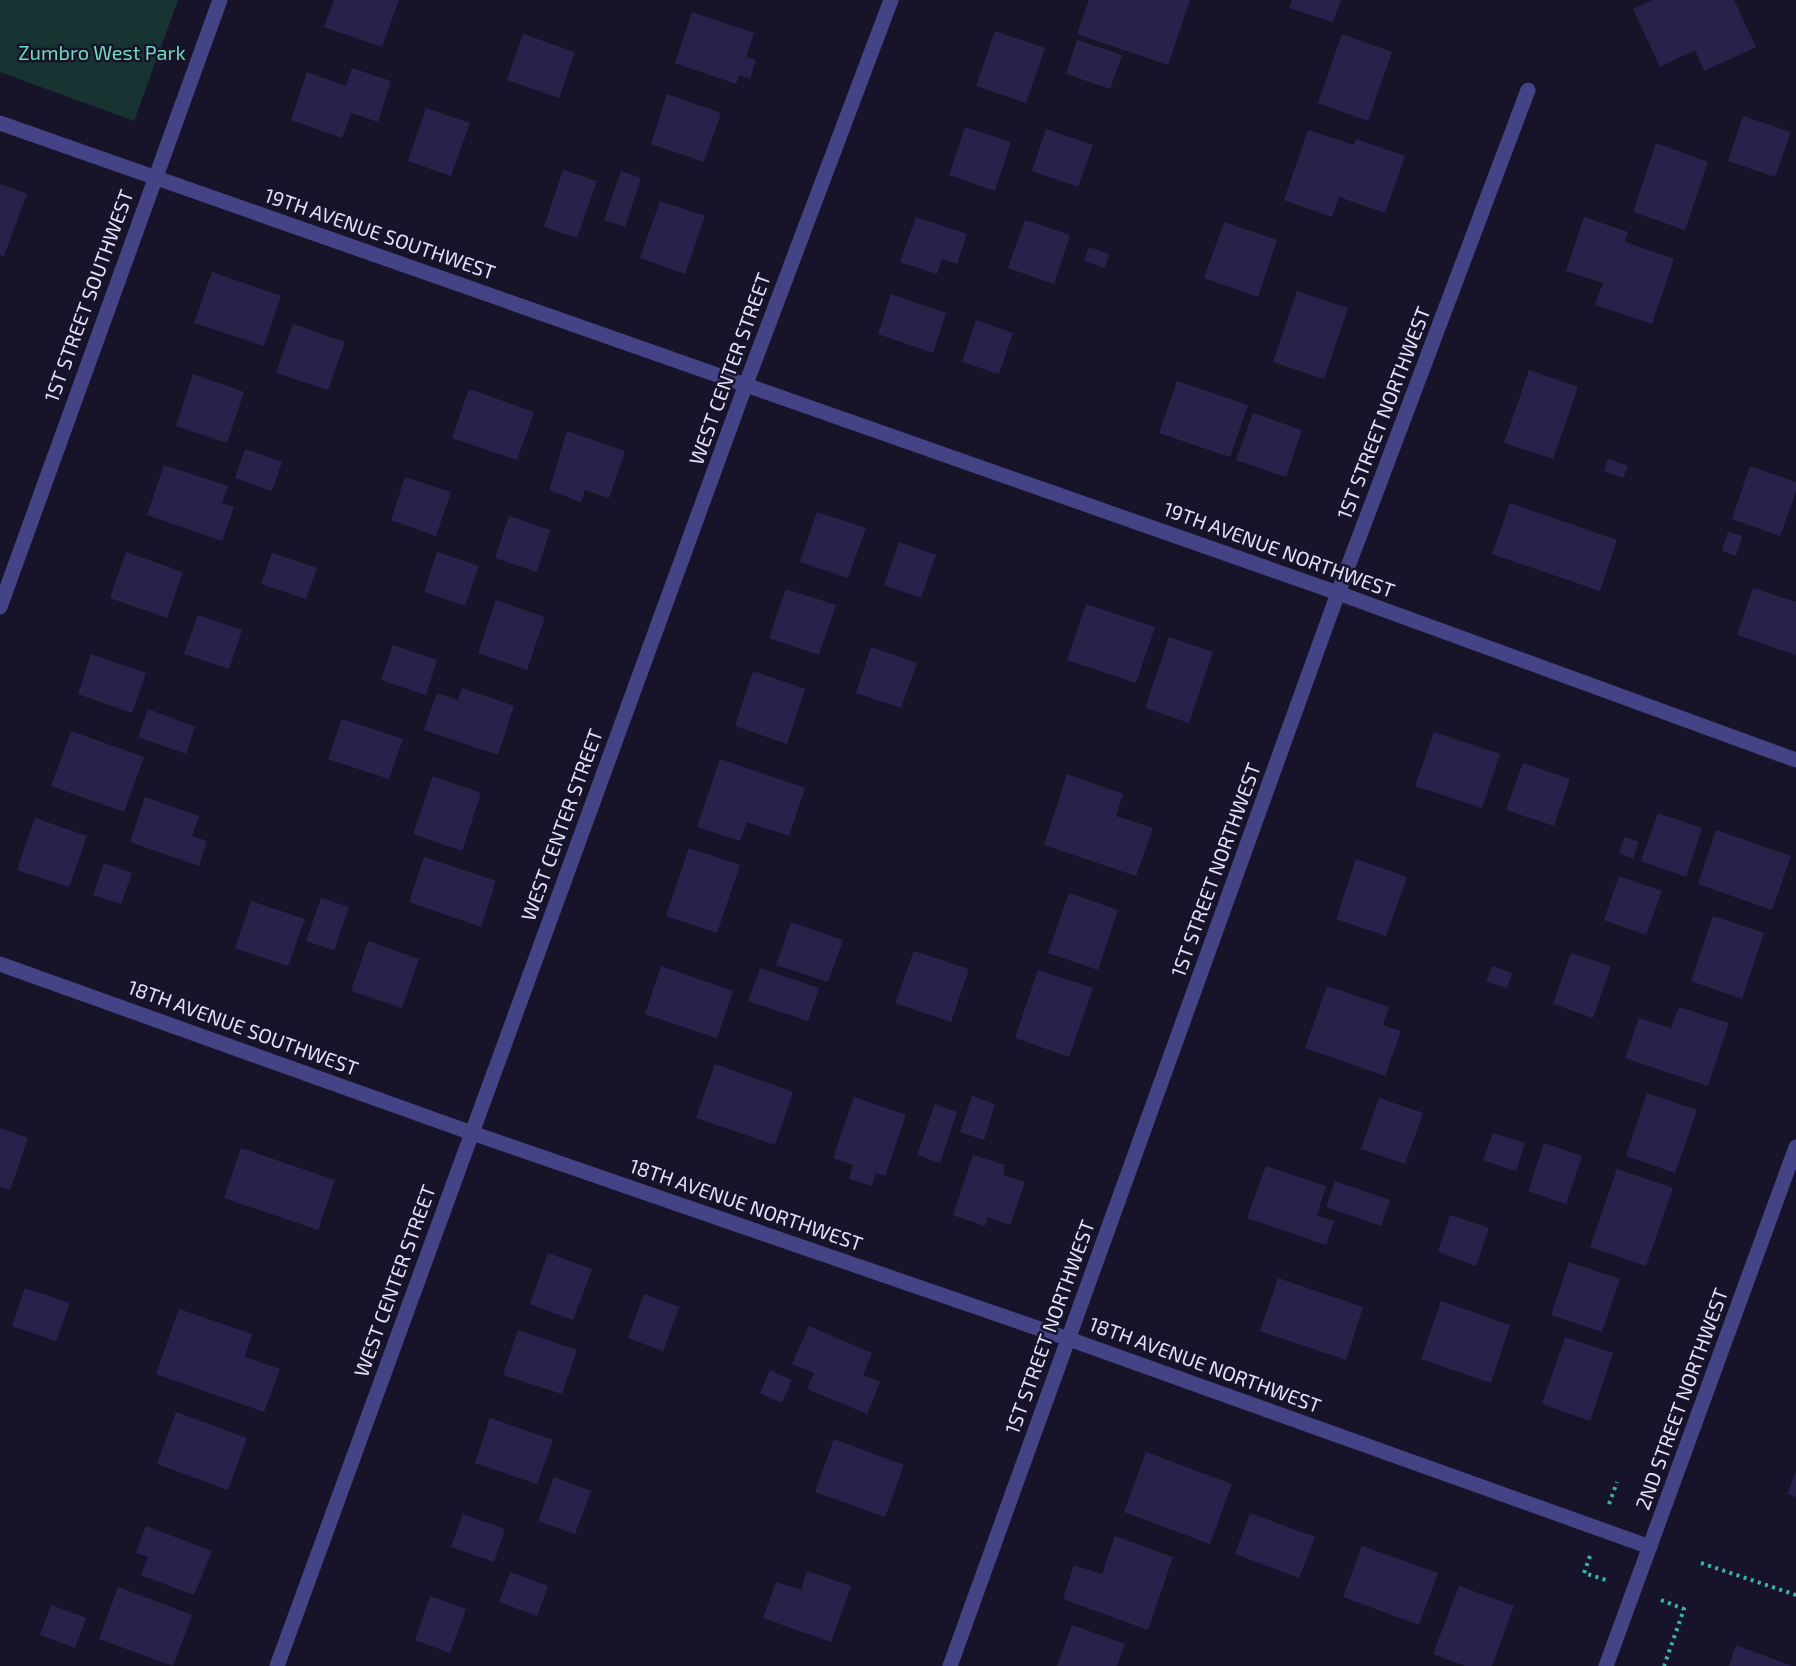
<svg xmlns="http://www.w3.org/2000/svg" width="1796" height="1666" font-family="'Exo 2',sans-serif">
	<rect width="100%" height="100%" fill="#17142a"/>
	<path fill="#173432" d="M 0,0 L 178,0 L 134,121 L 0,72 Z"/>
	<g fill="#29214a">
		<path d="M 334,0 L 399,0 L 382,47 L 324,27 Z"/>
		<path d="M 1089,0 L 1190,0 L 1168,65 L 1077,34 Z"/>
		<path d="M 1292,0 L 1341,0 L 1333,22 L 1289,8 Z"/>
		<path d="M 1652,0 L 1734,0 L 1756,47 L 1704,71 L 1695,50 L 1660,67 L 1633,9 Z"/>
		<path d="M 692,12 L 754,33 L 746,57 L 756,60 L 750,79 L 739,75 L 736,84 L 675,63 Z"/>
		<path d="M 995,31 L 1045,48 L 1026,103 L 976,86 Z"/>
		<path d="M 523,34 L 575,52 L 559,98 L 507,80 Z"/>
		<path d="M 1342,34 L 1392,52 L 1368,121 L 1318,103 Z"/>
		<path d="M 1077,40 L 1122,55 L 1110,89 L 1066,74 Z"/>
		<path d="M 352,68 L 391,81 L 378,122 L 351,113 L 342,138 L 291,120 L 307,72 L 346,86 Z"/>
		<path d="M 667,94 L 721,113 L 704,162 L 651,144 Z"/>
		<path d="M 426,108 L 470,123 L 451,176 L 408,161 Z"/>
		<path d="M 1743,116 L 1791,132 L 1775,177 L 1728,161 Z"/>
		<path d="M 965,127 L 1011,142 L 995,191 L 949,175 Z"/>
		<path d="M 1046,129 L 1093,145 L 1078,187 L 1032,171 Z"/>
		<path d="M 1308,130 L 1354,145 L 1356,139 L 1405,156 L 1385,213 L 1339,197 L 1332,217 L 1284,200 Z"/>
		<path d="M 1656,143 L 1708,162 L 1685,230 L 1633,212 Z"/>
		<path d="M 563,170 L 597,181 L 577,238 L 544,227 Z"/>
		<path d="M 621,171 L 641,178 L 625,227 L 604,220 Z"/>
		<path d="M 0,184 L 27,194 L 4,256 L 0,255 Z"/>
		<path d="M 660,201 L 705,216 L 685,274 L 640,258 Z"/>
		<path d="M 916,217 L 967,234 L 957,264 L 942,259 L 937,274 L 900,262 Z"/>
		<path d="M 1584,217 L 1628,232 L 1625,242 L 1674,259 L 1652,324 L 1595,305 L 1603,283 L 1566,271 Z"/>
		<path d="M 1025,220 L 1070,235 L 1054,284 L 1008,268 Z"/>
		<path d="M 1224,222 L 1277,240 L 1258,297 L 1204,278 Z"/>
		<path d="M 1089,247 L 1109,254 L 1105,268 L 1084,261 Z"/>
		<path d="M 212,272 L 281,296 L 264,346 L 194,323 Z"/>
		<path d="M 1297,291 L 1348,308 L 1324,379 L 1273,362 Z"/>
		<path d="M 891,294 L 946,313 L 933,353 L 878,334 Z"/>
		<path d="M 976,320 L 1013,333 L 999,374 L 962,362 Z"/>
		<path d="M 293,324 L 345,342 L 328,390 L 276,373 Z"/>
		<path d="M 1529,370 L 1578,387 L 1553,459 L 1504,443 Z"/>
		<path d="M 193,374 L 244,392 L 227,443 L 176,426 Z"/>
		<path d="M 1177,381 L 1248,405 L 1230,457 L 1159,433 Z"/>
		<path d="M 469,389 L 534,412 L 517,460 L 452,438 Z"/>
		<path d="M 1253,413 L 1302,430 L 1286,477 L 1236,460 Z"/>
		<path d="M 567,431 L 625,451 L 609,498 L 585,490 L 581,502 L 549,490 Z"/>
		<path d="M 245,449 L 282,462 L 272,491 L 235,478 Z"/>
		<path d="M 1608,459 L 1628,466 L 1623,478 L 1604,471 Z"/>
		<path d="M 164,465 L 228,486 L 222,503 L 234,507 L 222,541 L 147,515 Z"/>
		<path d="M 1750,466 L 1796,482 L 1796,491 L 1780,536 L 1732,519 Z"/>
		<path d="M 405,477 L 451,492 L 436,536 L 391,520 Z"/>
		<path d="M 1510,503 L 1617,540 L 1600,591 L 1492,554 Z"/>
		<path d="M 817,512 L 866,528 L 848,578 L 800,562 Z"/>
		<path d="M 509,516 L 550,530 L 537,572 L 495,558 Z"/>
		<path d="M 1728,532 L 1742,536 L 1736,556 L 1722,551 Z"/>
		<path d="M 899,542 L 936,555 L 921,598 L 884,585 Z"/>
		<path d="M 126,552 L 183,572 L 167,618 L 110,598 Z"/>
		<path d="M 437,552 L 479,566 L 465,606 L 424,592 Z"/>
		<path d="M 272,553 L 317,568 L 306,599 L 261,584 Z"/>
		<path d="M 1753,588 L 1796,602 L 1796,655 L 1737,635 Z"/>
		<path d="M 786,589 L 836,605 L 819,655 L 769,638 Z"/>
		<path d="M 496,600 L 545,617 L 527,670 L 478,653 Z"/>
		<path d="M 1086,604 L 1155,627 L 1136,683 L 1067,660 Z"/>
		<path d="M 198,615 L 242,630 L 229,669 L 184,654 Z"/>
		<path d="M 1169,637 L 1213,652 L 1189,723 L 1145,708 Z"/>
		<path d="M 393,645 L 437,660 L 426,695 L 381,680 Z"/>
		<path d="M 871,647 L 917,663 L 901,708 L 856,693 Z"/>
		<path d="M 91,654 L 146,673 L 132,713 L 78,694 Z"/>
		<path d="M 753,671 L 805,689 L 787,744 L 735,726 Z"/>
		<path d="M 462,688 L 514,706 L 498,755 L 424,730 L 437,693 L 458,700 Z"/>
		<path d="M 148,709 L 195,727 L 186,754 L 138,737 Z"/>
		<path d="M 342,719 L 403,739 L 389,779 L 328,759 Z"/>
		<path d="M 71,731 L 144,757 L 124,812 L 51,786 Z"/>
		<path d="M 1434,732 L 1500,754 L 1482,808 L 1415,786 Z"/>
		<path d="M 720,759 L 805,788 L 789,836 L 747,822 L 740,841 L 697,827 Z"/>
		<path d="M 1523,763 L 1570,779 L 1554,826 L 1506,810 Z"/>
		<path d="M 1067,774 L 1123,794 L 1116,816 L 1153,828 L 1136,876 L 1044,845 Z"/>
		<path d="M 433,776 L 481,793 L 462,851 L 413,834 Z"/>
		<path d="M 145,797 L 199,816 L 192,836 L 207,841 L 199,866 L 130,842 Z"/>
		<path d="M 1658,813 L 1702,828 L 1686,877 L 1641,861 Z"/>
		<path d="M 35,818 L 87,836 L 69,887 L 17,870 Z"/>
		<path d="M 1716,830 L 1791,856 L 1772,910 L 1698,884 Z"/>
		<path d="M 1625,837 L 1639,842 L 1633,859 L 1619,853 Z"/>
		<path d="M 689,848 L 740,865 L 717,933 L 666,916 Z"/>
		<path d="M 424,857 L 496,881 L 481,927 L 409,902 Z"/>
		<path d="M 1356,859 L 1407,877 L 1386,936 L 1336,919 Z"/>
		<path d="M 104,863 L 132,873 L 121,904 L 93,895 Z"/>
		<path d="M 1619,876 L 1662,891 L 1646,935 L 1604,920 Z"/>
		<path d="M 1069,893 L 1118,910 L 1098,970 L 1048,953 Z"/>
		<path d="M 321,898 L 349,907 L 334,950 L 306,941 Z"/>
		<path d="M 251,901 L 305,919 L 288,966 L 235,948 Z"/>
		<path d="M 1713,916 L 1764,933 L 1742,999 L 1691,981 Z"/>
		<path d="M 791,922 L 843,940 L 828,982 L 776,965 Z"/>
		<path d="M 368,941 L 419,959 L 402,1008 L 351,991 Z"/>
		<path d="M 914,951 L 969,969 L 951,1022 L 895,1003 Z"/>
		<path d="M 1571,953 L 1611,966 L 1593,1018 L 1553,1004 Z"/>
		<path d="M 661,966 L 733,991 L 717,1038 L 645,1014 Z"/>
		<path d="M 1492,966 L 1512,973 L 1507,988 L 1486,982 Z"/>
		<path d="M 760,968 L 819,988 L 808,1021 L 748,1001 Z"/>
		<path d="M 1038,970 L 1093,988 L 1069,1057 L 1015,1038 Z"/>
		<path d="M 1327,986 L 1389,1007 L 1383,1025 L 1401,1031 L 1385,1076 L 1305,1048 Z"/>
		<path d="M 1679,1007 L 1729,1023 L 1708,1086 L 1625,1058 L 1639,1018 L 1671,1028 Z"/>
		<path d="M 715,1064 L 793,1092 L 775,1145 L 696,1118 Z"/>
		<path d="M 1647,1093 L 1697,1110 L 1675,1173 L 1626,1156 Z"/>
		<path d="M 972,1096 L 995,1104 L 984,1140 L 960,1132 Z"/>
		<path d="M 854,1097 L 906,1115 L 885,1176 L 876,1173 L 872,1186 L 849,1179 L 853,1165 L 833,1158 Z"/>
		<path d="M 1379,1098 L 1423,1113 L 1405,1164 L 1361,1149 Z"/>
		<path d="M 935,1104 L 957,1112 L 940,1163 L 917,1155 Z"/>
		<path d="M 0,1128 L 28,1138 L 10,1190 L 0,1187 Z"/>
		<path d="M 1493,1133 L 1525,1143 L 1516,1171 L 1483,1160 Z"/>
		<path d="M 1544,1143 L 1582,1156 L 1566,1204 L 1528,1191 Z"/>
		<path d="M 241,1148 L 335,1180 L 318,1230 L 224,1198 Z"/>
		<path d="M 973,1155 L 1005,1165 L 1003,1175 L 1025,1182 L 1010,1225 L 988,1217 L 985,1226 L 953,1215 Z"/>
		<path d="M 1266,1166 L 1326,1186 L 1317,1215 L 1334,1221 L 1326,1245 L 1247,1218 Z"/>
		<path d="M 1617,1169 L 1673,1188 L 1646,1266 L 1590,1247 Z"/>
		<path d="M 1335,1181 L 1390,1200 L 1381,1226 L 1326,1207 Z"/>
		<path d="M 1450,1215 L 1489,1228 L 1476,1266 L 1438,1252 Z"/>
		<path d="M 548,1253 L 592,1269 L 573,1320 L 530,1304 Z"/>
		<path d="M 1569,1262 L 1620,1279 L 1602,1332 L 1551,1315 Z"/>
		<path d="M 1278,1278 L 1363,1307 L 1346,1360 L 1260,1331 Z"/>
		<path d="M 25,1288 L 70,1303 L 56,1341 L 12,1326 Z"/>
		<path d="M 644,1294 L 679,1307 L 663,1351 L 628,1338 Z"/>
		<path d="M 1441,1301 L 1510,1325 L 1491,1383 L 1421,1359 Z"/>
		<path d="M 179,1309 L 252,1334 L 245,1357 L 280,1369 L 264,1412 L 156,1374 Z"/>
		<path d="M 809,1326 L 872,1353 L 863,1375 L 880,1382 L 867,1414 L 807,1389 L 814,1373 L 792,1364 Z"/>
		<path d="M 518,1330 L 577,1350 L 562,1394 L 503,1375 Z"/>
		<path d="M 1565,1337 L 1613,1353 L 1590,1421 L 1542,1404 Z"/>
		<path d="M 770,1370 L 792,1380 L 782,1403 L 760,1393 Z"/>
		<path d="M 176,1412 L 247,1438 L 228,1490 L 157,1464 Z"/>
		<path d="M 490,1418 L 553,1440 L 537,1484 L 475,1463 Z"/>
		<path d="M 834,1439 L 904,1465 L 885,1517 L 815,1492 Z"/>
		<path d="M 1146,1452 L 1232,1484 L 1210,1544 L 1124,1512 Z"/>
		<path d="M 1796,1471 L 1796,1497 L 1787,1494 Z"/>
		<path d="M 554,1477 L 591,1491 L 575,1534 L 538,1521 Z"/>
		<path d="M 1250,1513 L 1315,1537 L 1299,1578 L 1235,1554 Z"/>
		<path d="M 463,1514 L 505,1529 L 494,1562 L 451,1547 Z"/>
		<path d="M 146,1526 L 212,1551 L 194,1595 L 141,1575 L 148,1557 L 136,1553 Z"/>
		<path d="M 1115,1536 L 1173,1557 L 1148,1630 L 1063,1599 L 1074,1565 L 1102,1574 Z"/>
		<path d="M 1362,1546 L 1438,1573 L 1419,1625 L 1343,1597 Z"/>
		<path d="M 807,1571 L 851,1586 L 831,1642 L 763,1618 L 776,1582 L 801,1590 Z"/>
		<path d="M 510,1572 L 548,1586 L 537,1616 L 499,1602 Z"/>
		<path d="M 1459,1586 L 1514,1606 L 1492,1666 L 1465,1666 L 1433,1654 Z"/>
		<path d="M 118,1587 L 192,1615 L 173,1666 L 99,1639 Z"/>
		<path d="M 430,1596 L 466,1609 L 450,1653 L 415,1640 Z"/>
		<path d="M 51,1605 L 86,1618 L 75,1648 L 40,1635 Z"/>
		<path d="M 1072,1625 L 1125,1644 L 1117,1666 L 1057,1666 Z"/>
		<path d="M 1736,1645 L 1792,1666 L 1729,1666 Z"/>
	</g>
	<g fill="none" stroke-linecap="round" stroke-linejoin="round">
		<g stroke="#3cb4aa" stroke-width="4" stroke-dasharray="3 4.5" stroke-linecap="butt">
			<path d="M 1609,1504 L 1617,1482"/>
			<path d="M 1590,1556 L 1584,1573 L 1606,1580"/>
			<path d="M 1701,1563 L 1796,1595"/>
			<path d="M 1661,1600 L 1684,1609 L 1664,1666"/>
		</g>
		<g stroke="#444385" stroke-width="15">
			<path d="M 0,123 L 1338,593 L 1796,760"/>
			<path d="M 0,607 L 220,0"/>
			<path d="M 0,964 L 472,1133 L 1069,1339 L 1650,1547"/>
			<path d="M 277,1666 L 746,384 L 891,0"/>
			<path d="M 950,1666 L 1338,593 L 1528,90"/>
			<path d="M 1606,1666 L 1796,1147"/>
		</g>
	</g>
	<g text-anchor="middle" stroke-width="5" stroke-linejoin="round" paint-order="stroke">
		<g font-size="20" fill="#70d8bc" stroke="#17142a">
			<text x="102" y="60">Zumbro West Park</text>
		</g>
		<g font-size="20" fill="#e3e0fc" stroke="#17142a">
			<text transform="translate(380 234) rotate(19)" y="7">19TH AVENUE SOUTHWEST</text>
			<text transform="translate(89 296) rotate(-70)" y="7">1ST STREET SOUTHWEST</text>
			<text transform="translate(730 369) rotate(-70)" y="7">WEST CENTER STREET</text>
			<text transform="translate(1384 413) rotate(-69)" y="7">1ST STREET NORTHWEST</text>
			<text transform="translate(1279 550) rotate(20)" y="7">19TH AVENUE NORTHWEST</text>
			<text transform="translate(562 825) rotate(-70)" y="7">WEST CENTER STREET</text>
			<text transform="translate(1216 870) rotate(-70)" y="7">1ST STREET NORTHWEST</text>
			<text transform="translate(243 1028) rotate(20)" y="7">18TH AVENUE SOUTHWEST</text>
			<text transform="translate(746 1205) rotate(19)" y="7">18TH AVENUE NORTHWEST</text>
			<text transform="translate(395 1281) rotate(-70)" y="7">WEST CENTER STREET</text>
			<text transform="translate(1050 1327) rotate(-70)" y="7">1ST STREET NORTHWEST</text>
			<text transform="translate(1205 1365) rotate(20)" y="7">18TH AVENUE NORTHWEST</text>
			<text transform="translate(1682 1399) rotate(-70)" y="7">2ND STREET NORTHWEST</text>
		</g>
	</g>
</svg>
